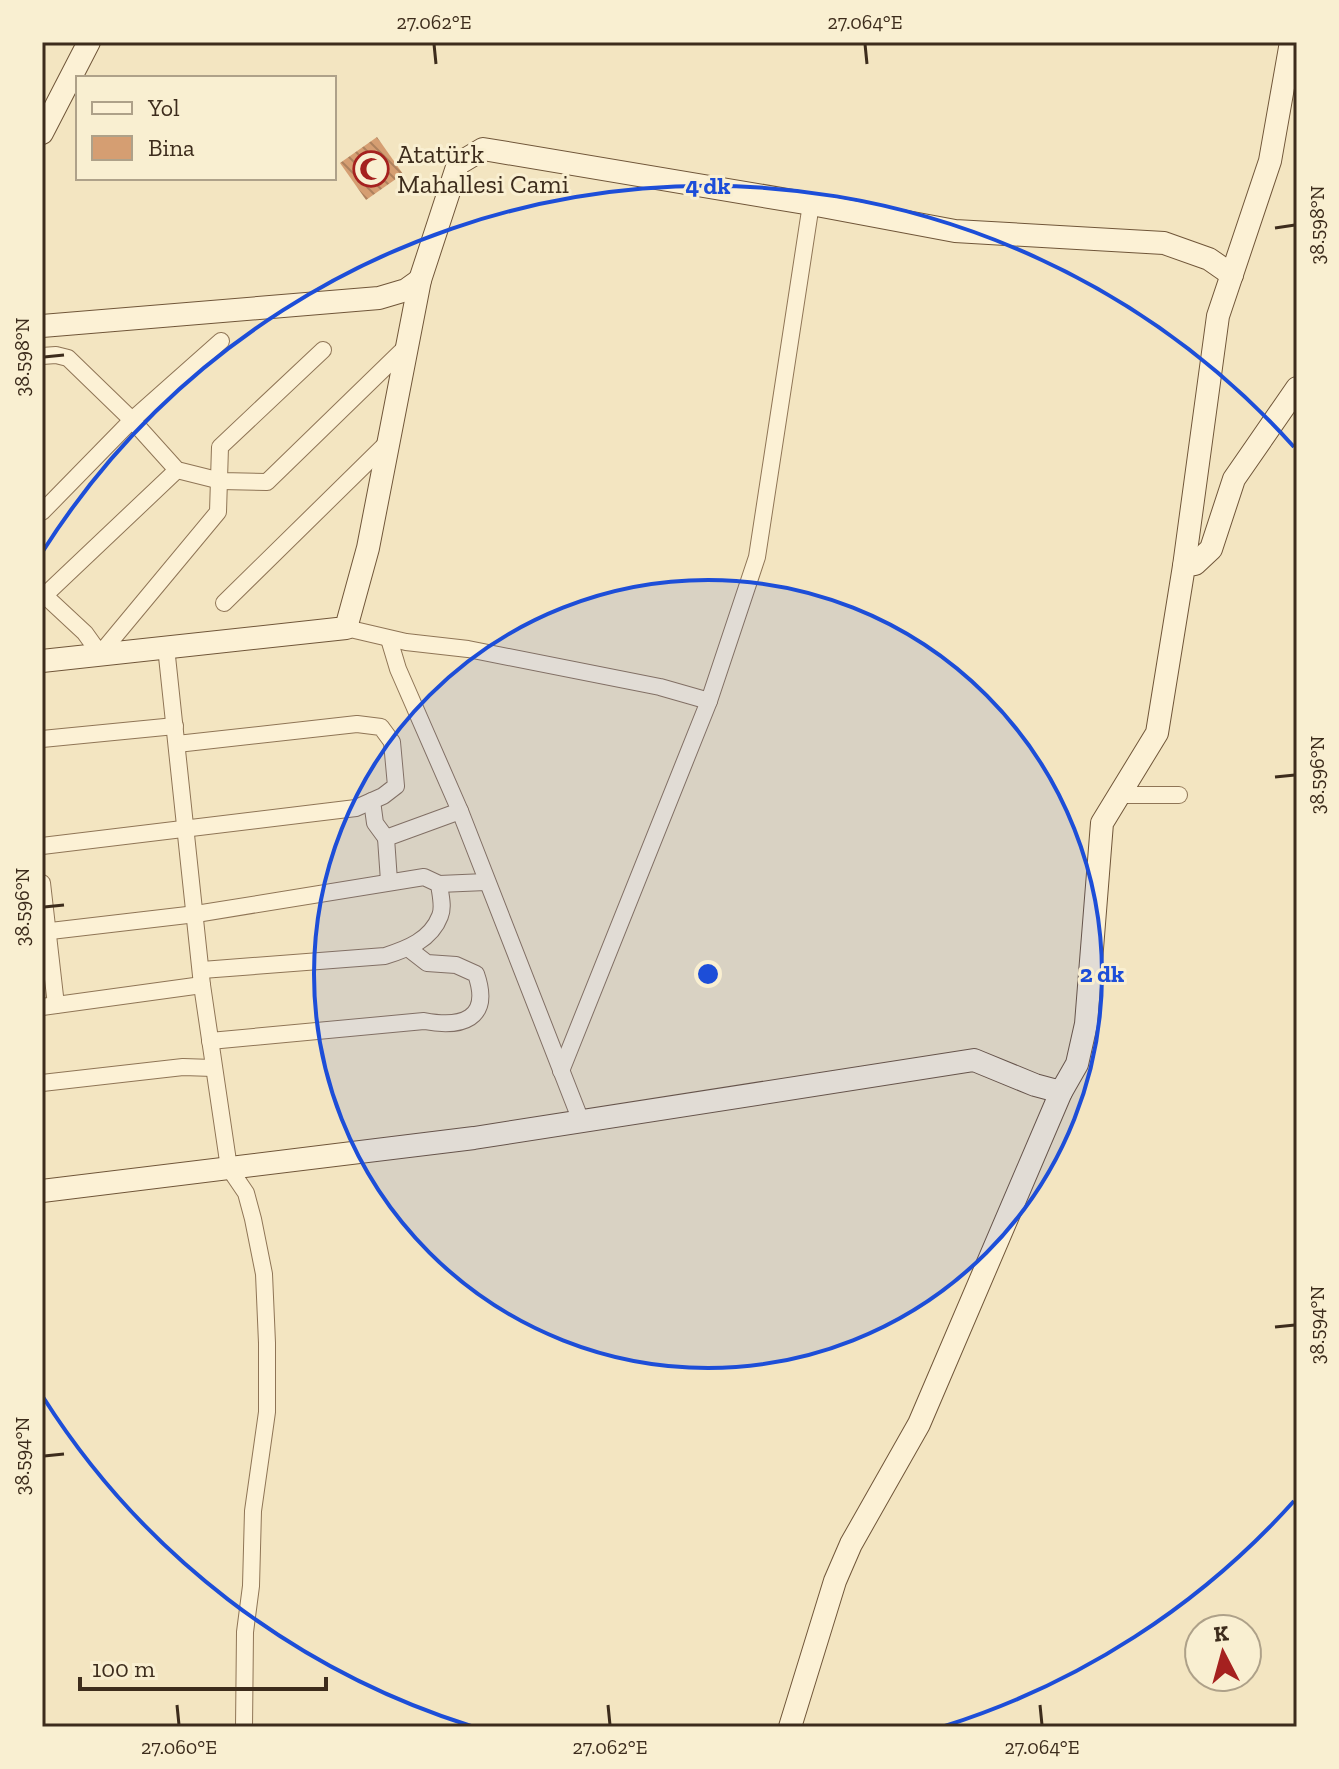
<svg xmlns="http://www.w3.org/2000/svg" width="1339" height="1769" font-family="'Zilla Slab',serif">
	<defs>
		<pattern id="building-back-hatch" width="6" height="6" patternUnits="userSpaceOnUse" patternTransform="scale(2)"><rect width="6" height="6" fill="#d59e72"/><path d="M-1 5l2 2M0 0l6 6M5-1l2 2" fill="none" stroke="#ae815d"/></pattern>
	</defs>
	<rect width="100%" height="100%" fill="#f3e5c1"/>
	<path fill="url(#building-back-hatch)" d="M 377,137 L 403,174 L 366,200 L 340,163 Z"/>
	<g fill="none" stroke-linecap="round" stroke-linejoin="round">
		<defs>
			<g id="street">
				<path d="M 42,356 L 56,355 L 68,358 L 132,420 L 177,470 L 221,481 L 267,482 L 407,346"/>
				<path d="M 42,512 L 132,420 L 221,341"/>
				<path d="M 42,593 L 85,633 L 100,654 L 218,512 L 220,447 L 323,350"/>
				<path d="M 44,596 L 177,470"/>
				<path d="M 224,603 L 389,441"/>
				<path d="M 346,628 L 406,642 L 468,649 L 660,687 L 709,701"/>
				<path d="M 389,639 L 398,669 L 460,811 L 581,1121"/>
				<path d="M 166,647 L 202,985 L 229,1168 L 246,1193 L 253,1219 L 264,1274 L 267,1343 L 267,1412 L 253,1511 L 251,1586 L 245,1632 L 244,1727"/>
				<path d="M 42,739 L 175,726"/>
				<path d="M 1119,795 L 1179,795"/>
				<path d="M 372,801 L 375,823 L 386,838"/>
				<path d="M 42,846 L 356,808 L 383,796 L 396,786 L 392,742 L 381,727 L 357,724 L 177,744"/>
				<path d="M 389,881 L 386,838 L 460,811"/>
				<path d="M 42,883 L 56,1005"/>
				<path d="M 439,884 L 486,882"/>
				<path d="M 42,932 L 196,914 L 424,877 L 439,884 C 440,893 444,907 440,916 C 431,940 407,949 385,956 L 202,970"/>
				<path d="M 42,1007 L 202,985"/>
				<path d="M 210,1041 L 424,1021 C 461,1028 492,1020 476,974 L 456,965 L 427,963 L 409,949"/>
				<path d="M 561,1071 L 709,701 L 757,557 L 811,204"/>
				<path d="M 42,1083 L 183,1067 L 213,1068"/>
			</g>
			<g id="secondary">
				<path d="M 42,133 L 89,42"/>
				<path d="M 42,326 L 379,298 L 406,290 L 420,280"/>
				<path d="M 1184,566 L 1218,316 L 1270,161 L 1291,42"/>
				<path d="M 42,661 L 346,628 L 368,548 L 420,280 L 458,164 L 483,149 L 811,204 L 955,231 L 1164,243 L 1209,259 L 1232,275"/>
				<path d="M 42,1191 L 474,1138 L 974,1060 L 1035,1085 L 1061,1092 L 1077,1064 L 1086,1024 L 1102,823 L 1157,733 L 1184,566 L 1195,564 L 1211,549 L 1234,479 L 1297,388"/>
				<path d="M 790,1727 L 835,1581 L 851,1544 L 919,1424 L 1061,1092"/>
			</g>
		</defs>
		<use href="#street" stroke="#8f7556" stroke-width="18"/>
		<use href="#secondary" stroke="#705639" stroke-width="24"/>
		<use href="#street" stroke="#fcf1d5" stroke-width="16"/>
		<use href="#secondary" stroke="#fcf1d5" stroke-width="22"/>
	</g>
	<path fill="none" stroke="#3d2c1c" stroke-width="3" d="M 434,44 L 436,64M 865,44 L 867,64M 1275,228 L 1295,225M 44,357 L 64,355M 1275,777 L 1295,775M 44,907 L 64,905M 1275,1327 L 1295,1325M 44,1456 L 64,1454M 177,1705 L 179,1725M 608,1705 L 610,1725M 1040,1705 L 1042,1725"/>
	<circle cx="708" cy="974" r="394" fill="#1d4ed8" fill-opacity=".12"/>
	<g fill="none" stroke="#1d4ed8" stroke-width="4">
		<circle cx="708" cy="974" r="394"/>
		<path d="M1294 1501A788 788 0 0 1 945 1726M471 1726A788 788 0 0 1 43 1397M43 551A788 788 0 0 1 1294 447"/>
	</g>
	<defs>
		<symbol id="mosque-ring" viewBox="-11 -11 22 22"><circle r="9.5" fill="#f9efd1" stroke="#a5211f" stroke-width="1.5"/><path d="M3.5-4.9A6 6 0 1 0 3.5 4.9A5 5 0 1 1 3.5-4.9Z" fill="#a5211f"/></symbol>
	</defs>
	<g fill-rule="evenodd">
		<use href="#mosque-ring" x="351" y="149" width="40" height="40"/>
	</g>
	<g text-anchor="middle" stroke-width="6" stroke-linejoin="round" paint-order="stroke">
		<g font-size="26" fill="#3d2c1c" stroke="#f9efd1" text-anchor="start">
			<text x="397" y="163">Atatürk<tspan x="397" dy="30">Mahallesi Cami</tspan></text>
		</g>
	</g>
	<circle cx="708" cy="974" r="12" fill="#1d4ed8" stroke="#f9efd1" stroke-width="4"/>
	<g font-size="24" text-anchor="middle" font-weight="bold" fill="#1d4ed8" stroke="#f9efd1" stroke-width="6" stroke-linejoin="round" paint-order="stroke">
		<text x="708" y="194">4 dk</text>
		<text x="1102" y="982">2 dk</text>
	</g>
	<rect width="1339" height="1769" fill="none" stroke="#f9efd1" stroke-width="88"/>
	<rect x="76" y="76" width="260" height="104" fill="#f9efd1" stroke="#aea189" stroke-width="2"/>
	<rect x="92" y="102" width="40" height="12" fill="#fcf1d5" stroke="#aea189" stroke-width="2"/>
	<text x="148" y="116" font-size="24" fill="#3d2c1c">Yol</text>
	<rect x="92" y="136" width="40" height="24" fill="#d59e72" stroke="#aea189" stroke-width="2"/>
	<text x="148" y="156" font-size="24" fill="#3d2c1c">Bina</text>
	<g transform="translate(1223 1653) rotate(354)"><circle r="38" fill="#f9efd1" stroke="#aea189" stroke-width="2"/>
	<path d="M0-6L14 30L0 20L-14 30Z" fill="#a5211f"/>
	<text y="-12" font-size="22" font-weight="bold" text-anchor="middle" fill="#3d2c1c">K</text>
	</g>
	<path d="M80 1677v12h246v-12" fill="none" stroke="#3d2c1c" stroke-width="4"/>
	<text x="92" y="1677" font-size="24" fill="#3d2c1c" stroke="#f9efd1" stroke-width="6" paint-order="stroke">100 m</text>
	<rect x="44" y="44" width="1251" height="1681" fill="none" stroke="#3d2c1c" stroke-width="3"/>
	<g font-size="20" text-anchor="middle" fill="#3d2c1c">
		<text x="434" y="29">27.062°E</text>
		<text x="865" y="29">27.064°E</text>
		<text transform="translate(1317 225) rotate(-90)" y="7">38.598°N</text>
		<text transform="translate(22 357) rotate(-90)" y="7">38.598°N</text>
		<text transform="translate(1317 775) rotate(-90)" y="7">38.596°N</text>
		<text transform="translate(22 907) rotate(-90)" y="7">38.596°N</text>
		<text transform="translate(1317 1325) rotate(-90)" y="7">38.594°N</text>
		<text transform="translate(22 1456) rotate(-90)" y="7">38.594°N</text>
		<text x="179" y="1754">27.060°E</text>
		<text x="610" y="1754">27.062°E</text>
		<text x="1042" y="1754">27.064°E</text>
	</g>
</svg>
